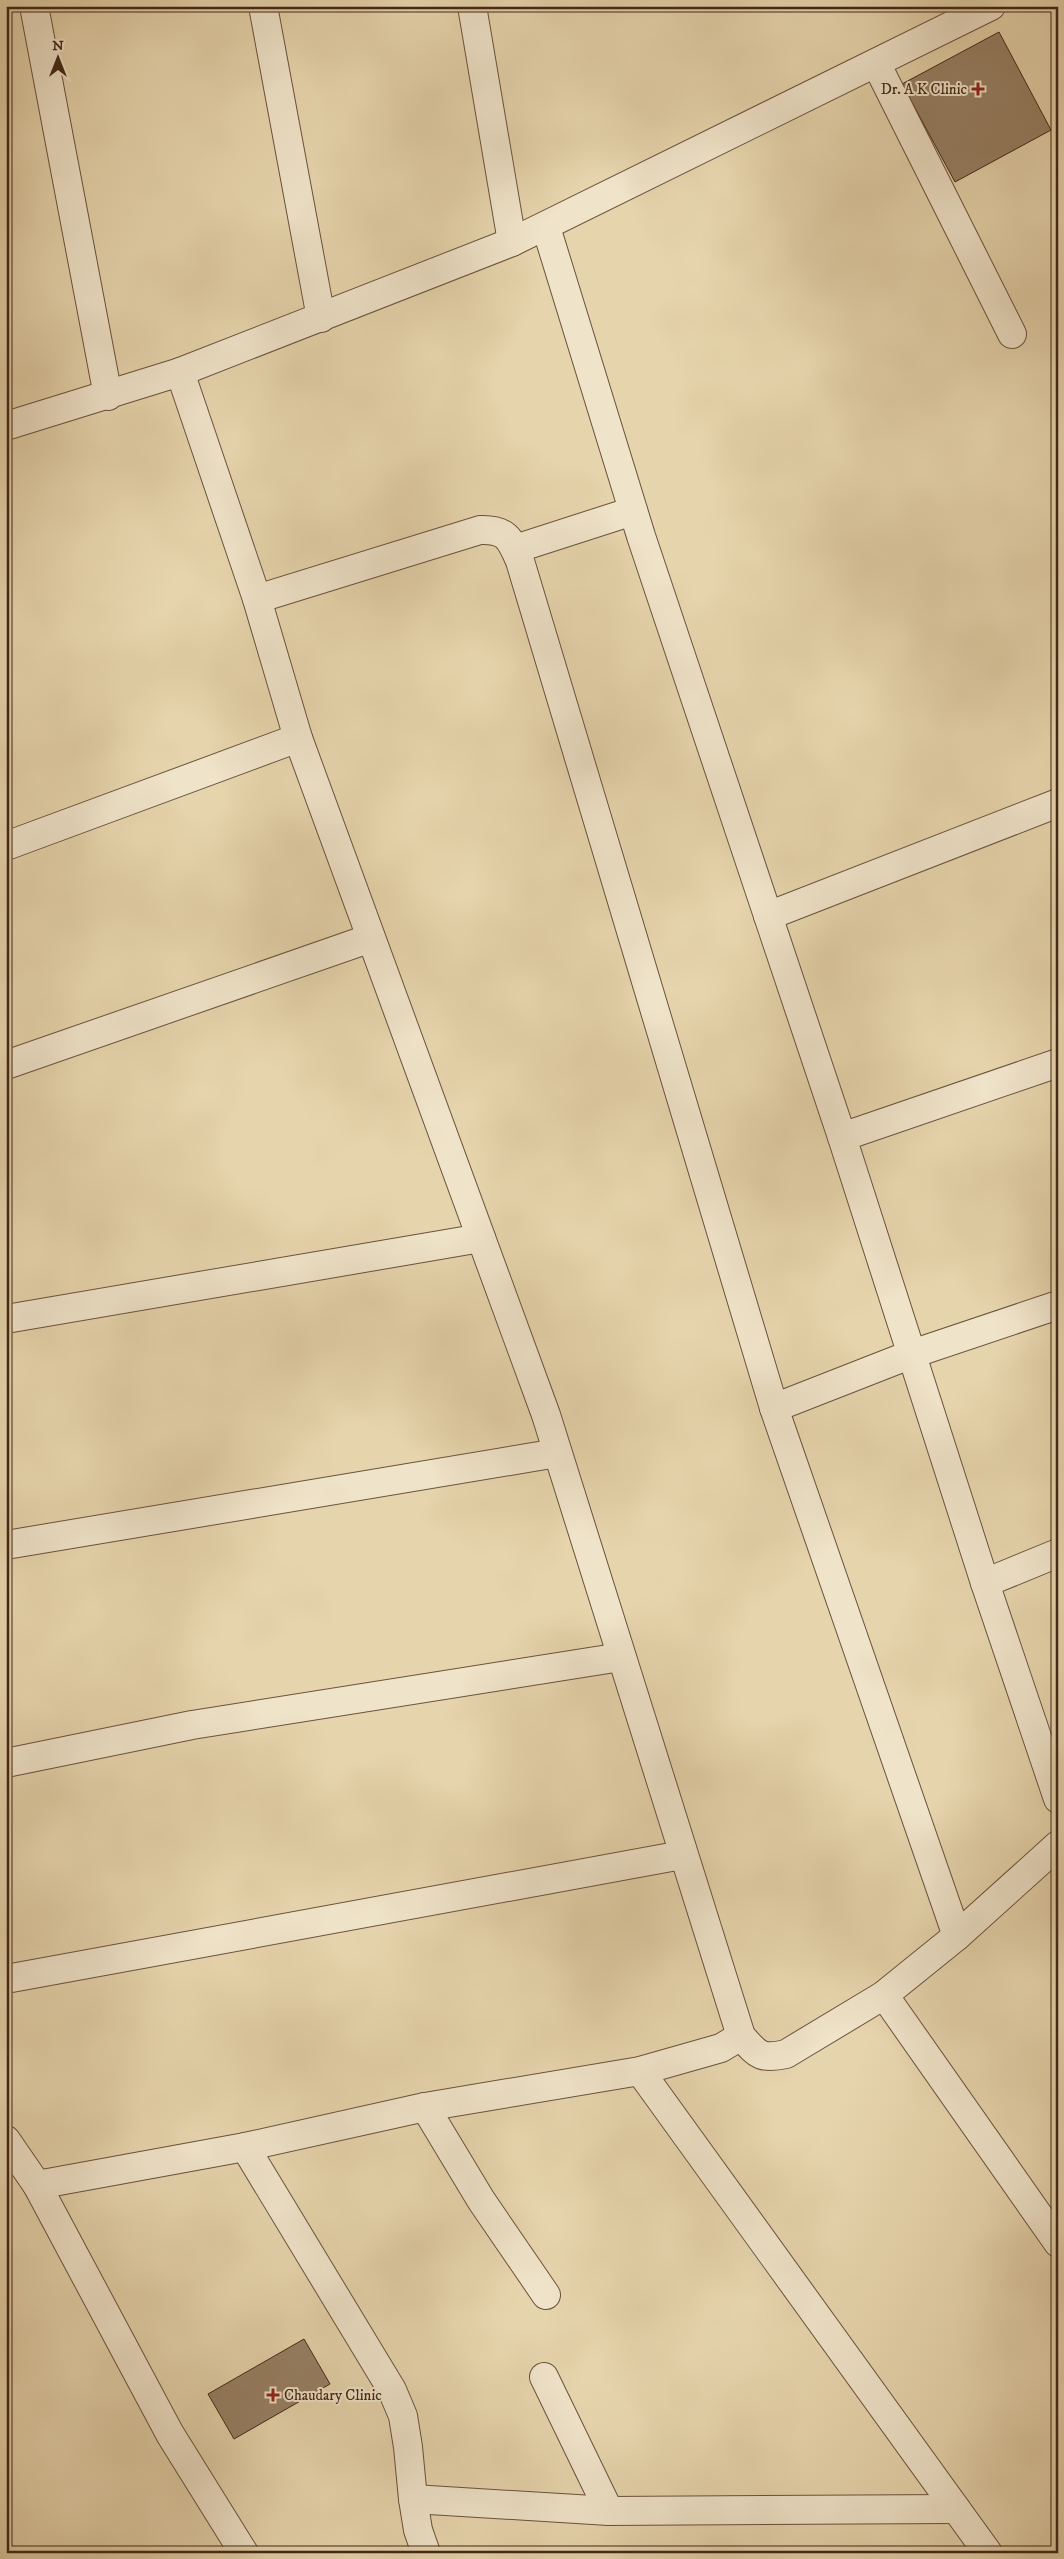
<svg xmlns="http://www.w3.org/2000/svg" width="1064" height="2559" font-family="'IM FELL DW Pica',serif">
	<rect width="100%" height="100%" fill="#e6d4ac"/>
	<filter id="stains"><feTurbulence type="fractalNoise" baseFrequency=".004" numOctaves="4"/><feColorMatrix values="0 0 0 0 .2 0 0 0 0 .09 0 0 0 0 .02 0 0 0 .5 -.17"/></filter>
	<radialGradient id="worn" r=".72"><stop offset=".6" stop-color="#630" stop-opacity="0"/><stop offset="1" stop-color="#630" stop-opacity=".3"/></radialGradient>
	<g fill="#978165" stroke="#412718">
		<path d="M 999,32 L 1051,130 L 955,182 L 902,84 Z"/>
		<path d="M 304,2339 L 330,2384 L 234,2439 L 208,2394 Z"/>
	</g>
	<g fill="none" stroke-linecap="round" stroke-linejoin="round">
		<defs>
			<g id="minor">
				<path d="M 34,6 L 108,396"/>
				<path d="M 263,6 L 321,318"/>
				<path d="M 472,6 L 512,242"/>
				<path d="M 876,63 L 1012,334"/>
				<path d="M 546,227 L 641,536 L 842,1137 L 985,1583 L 1058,1799"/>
				<path d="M 180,372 L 257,599 L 298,738 L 546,1415 L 741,2036 C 757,2054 760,2060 786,2054 L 884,1995 L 957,1936 L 1058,1845"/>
				<path d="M 6,426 L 180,372 L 512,242 L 991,6"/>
				<path d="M 515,549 L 633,511"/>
				<path d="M 257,599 L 480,530 C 506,529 510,538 520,561 L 774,1408 L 957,1936"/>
				<path d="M 6,846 L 298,738"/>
				<path d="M 768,916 L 1058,803"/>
				<path d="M 6,1065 L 371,938"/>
				<path d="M 842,1137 L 1058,1063"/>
				<path d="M 6,1319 L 481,1238"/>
				<path d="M 774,1408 L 912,1354 L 1058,1305"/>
				<path d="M 6,1545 L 557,1453"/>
				<path d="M 985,1583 L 1058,1553"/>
				<path d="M 6,1763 L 192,1725 L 621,1657"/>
				<path d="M 6,1979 L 682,1855"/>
				<path d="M 884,1995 L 1058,2243"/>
				<path d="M 640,2071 L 988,2553"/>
				<path d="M 425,2107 L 481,2200 L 546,2295"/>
				<path d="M 6,2140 L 37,2185 L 170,2434 L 244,2553"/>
				<path d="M 245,2147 L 392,2390 L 403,2416 L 408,2447 L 413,2499 L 418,2530 L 426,2553"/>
				<path d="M 37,2185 L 245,2147 L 425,2107 L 640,2071 L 721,2048 L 741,2036"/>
				<path d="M 544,2377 L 609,2511"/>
				<path d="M 413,2499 L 609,2511 L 956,2509"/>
			</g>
		</defs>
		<use href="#minor" stroke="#6a523d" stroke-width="30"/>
		<use href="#minor" stroke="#efe3c9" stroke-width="28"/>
	</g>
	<g fill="#8f2418" stroke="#efe3c9" stroke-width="2">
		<path d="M975.5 81.5h5v5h5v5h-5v5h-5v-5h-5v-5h5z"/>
		<path d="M270.5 2387.5h5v5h5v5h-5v5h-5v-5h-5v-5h5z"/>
	</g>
	<g text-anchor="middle" stroke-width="4" stroke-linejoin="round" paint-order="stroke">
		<g font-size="15" fill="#412718" stroke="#efe3c9" text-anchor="end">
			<text x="967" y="94">Dr. A K Clinic</text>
			<text x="284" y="2400" text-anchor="start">Chaudary Clinic</text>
		</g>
	</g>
	<rect width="1064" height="2559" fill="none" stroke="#e6d4ac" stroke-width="25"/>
	<rect x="8" y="8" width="1049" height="2544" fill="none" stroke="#412718" stroke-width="2.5"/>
	<rect x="12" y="12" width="1039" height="2534" fill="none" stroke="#412718"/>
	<g transform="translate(58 58)" stroke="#efe3c9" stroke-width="4" paint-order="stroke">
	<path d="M0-4L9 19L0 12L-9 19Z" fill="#412718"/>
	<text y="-8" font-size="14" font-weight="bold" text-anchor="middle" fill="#412718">N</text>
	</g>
	<rect width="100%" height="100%" filter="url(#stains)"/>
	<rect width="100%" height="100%" fill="url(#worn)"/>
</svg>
